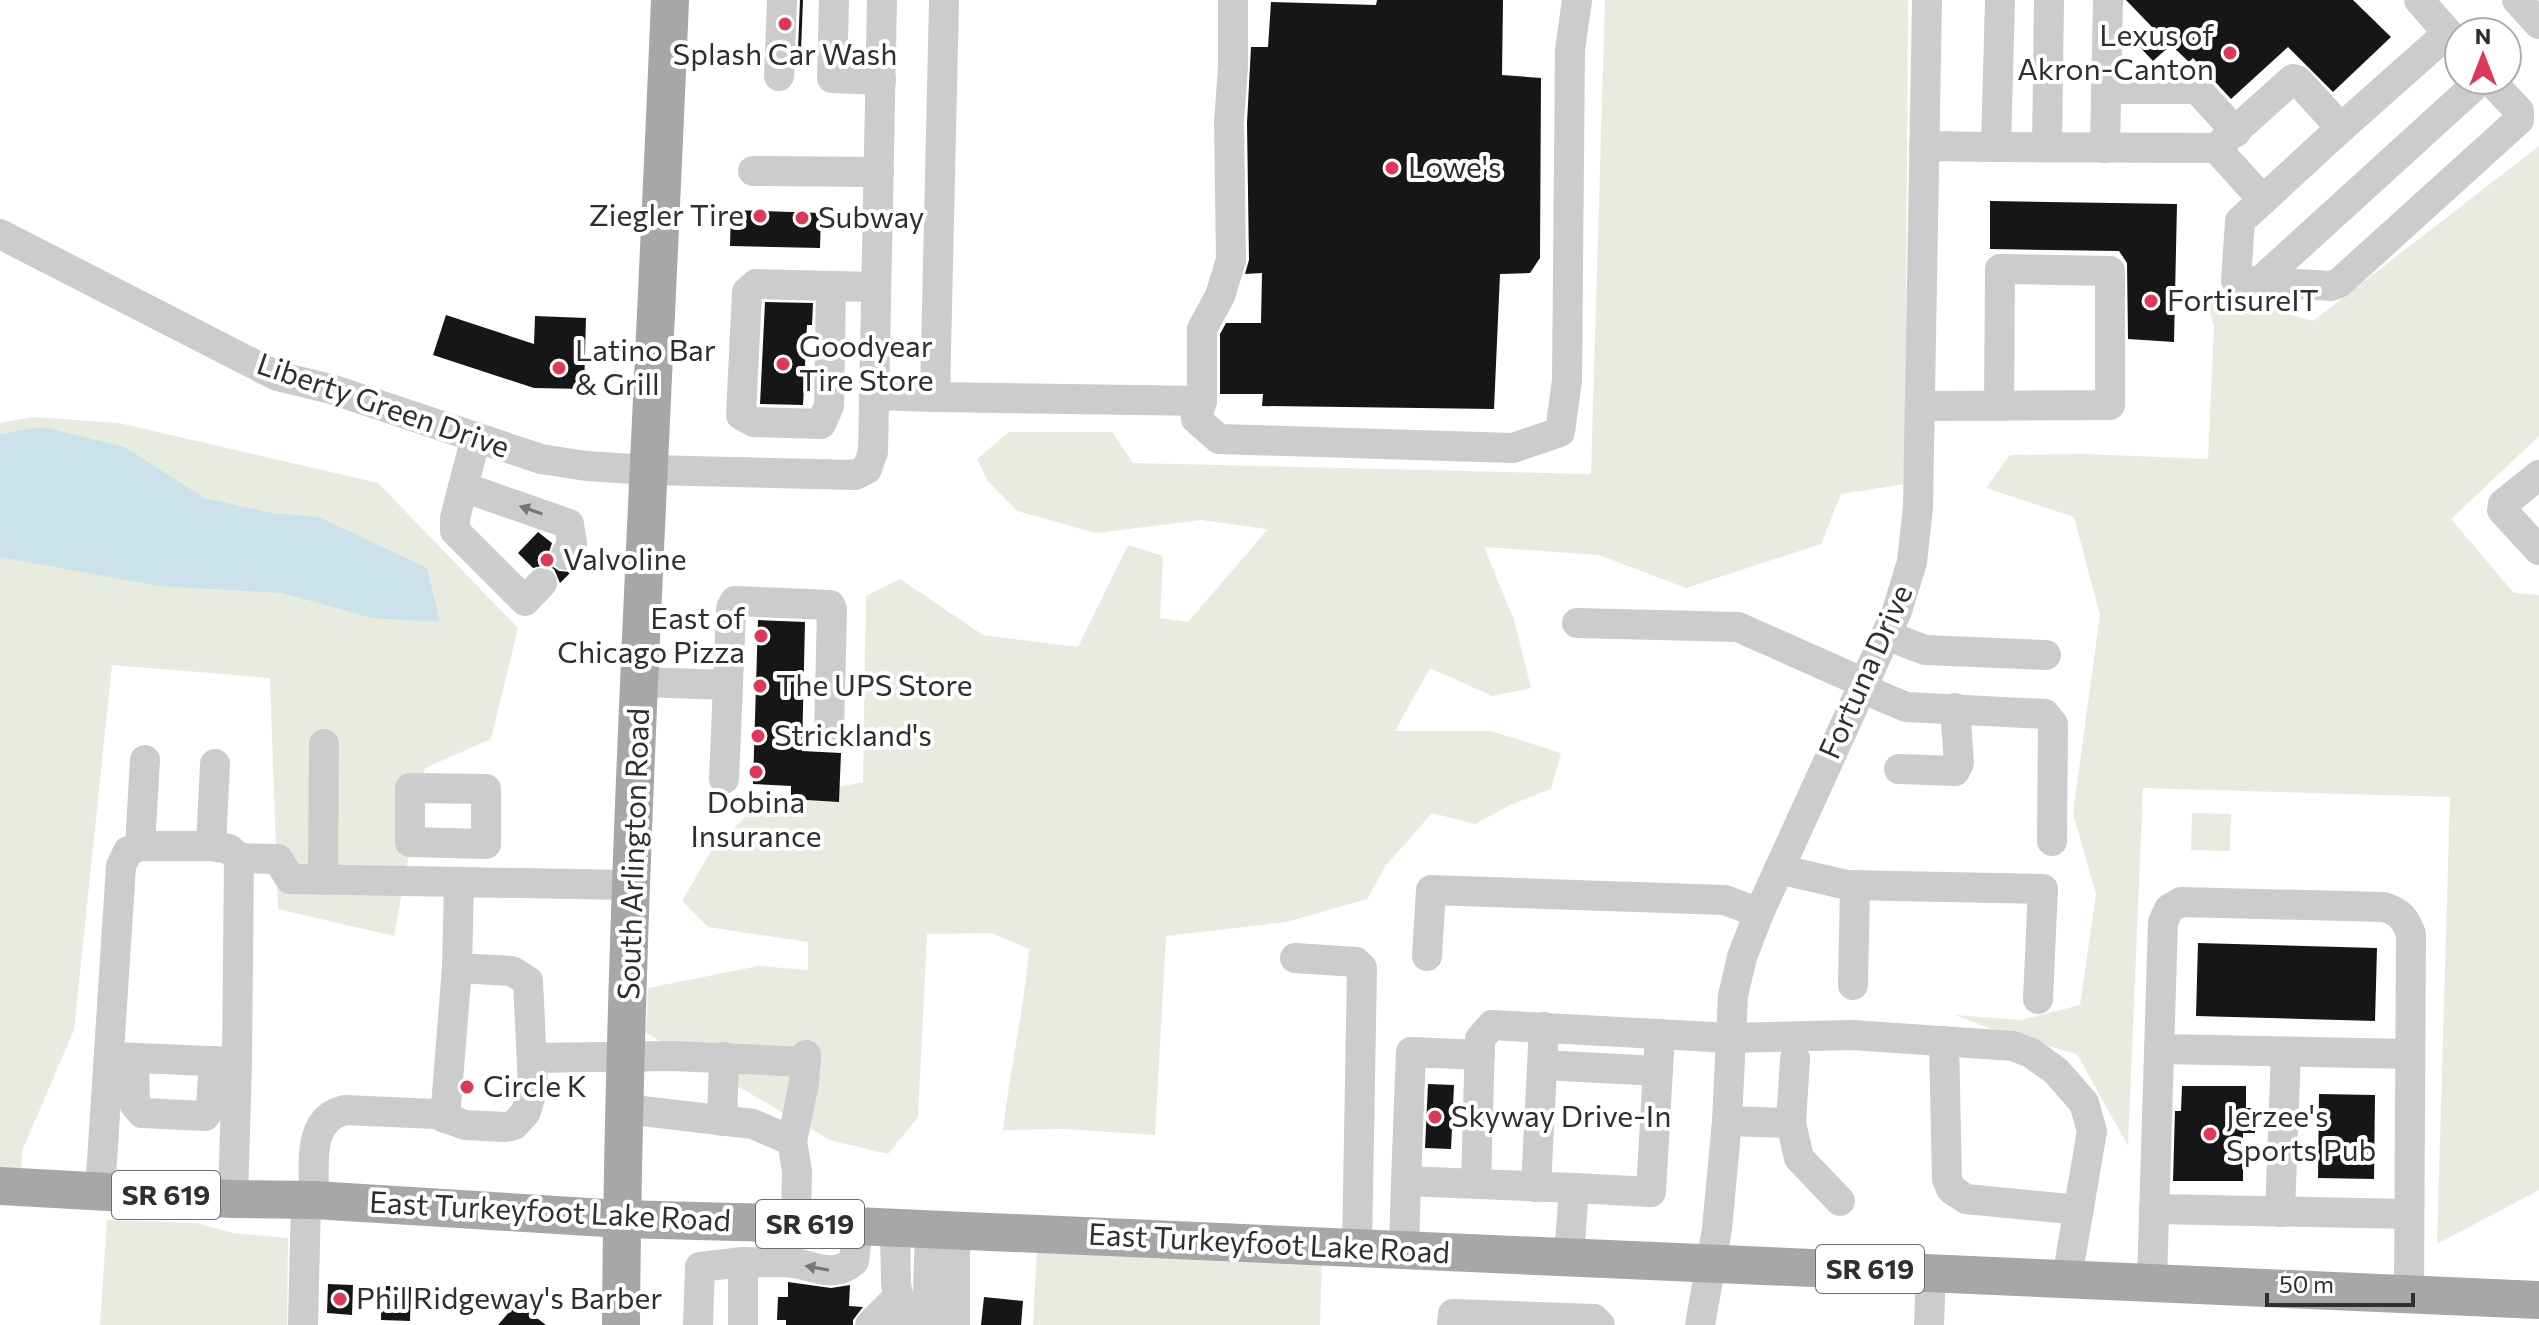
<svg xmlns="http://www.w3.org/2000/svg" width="2539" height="1325" font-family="Commissioner,sans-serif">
	<rect width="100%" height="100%" fill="#fff"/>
	<g fill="#e7ecde">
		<path d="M 1605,0 L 1908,0 L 1905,484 L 1841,494 L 1821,544 L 1686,588 L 1599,555 L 1484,547 L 1514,620 L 1531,688 L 1492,696 L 1430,668 L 1395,731 L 1491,731 L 1561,753 L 1551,789 L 1510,805 L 1475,824 L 1432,813 L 1386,865 L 1367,899 L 1286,922 L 1166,936 L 1155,1135 L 1065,1129 L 1003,1130 C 1010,1069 1024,1010 1029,949 L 992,933 L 927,934 L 918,1117 L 888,1154 L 830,1140 L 646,1033 L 648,988 L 759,966 L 808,970 L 808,942 L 708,927 L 682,901 L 711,851 L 759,803 L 863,782 L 866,596 L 900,579 L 983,635 L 1078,647 L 1128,545 L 1163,556 L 1160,618 L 1188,622 L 1268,529 L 1201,520 L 1096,533 L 1017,511 L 988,481 L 977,459 L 1009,432 L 1112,432 L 1133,463 L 1591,474 Z"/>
		<path d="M 2539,146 L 2539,436 L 2451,519 L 2514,593 L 2539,595 L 2539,1190 L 2437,1244 L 2450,797 L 2143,788 L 2128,1146 L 2077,1054 L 2002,1033 L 1955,1015 L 2021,1020 L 2080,1005 L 2096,894 L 2073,813 L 2100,615 L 2074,517 L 1986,488 L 2010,455 L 2085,454 L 2208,459 L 2214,326 L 2203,290 L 2313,321 Z"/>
		<path d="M 33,417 L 119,423 L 378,483 L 518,628 L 491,739 L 425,768 L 394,936 L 278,909 L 270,678 L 112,665 L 74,1030 L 22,1151 L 21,1174 L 0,1172 L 0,423 Z"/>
		<path d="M 2192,813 L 2231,814 L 2230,851 L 2191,850 Z"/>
		<path d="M 107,1220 L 197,1223 L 233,1233 L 288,1238 L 287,1325 L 100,1325 Z"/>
		<path d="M 1037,1249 L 1322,1258 L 1320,1325 L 1033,1325 Z"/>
	</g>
	<path fill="#cbe2eb" d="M 42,427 L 125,447 L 204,498 L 272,513 L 319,517 L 427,568 L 440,622 L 372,618 L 282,593 L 159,586 L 0,557 L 0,434 Z"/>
	<g fill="#161616">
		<path d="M 800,0 L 803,0 L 801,50 L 798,50 Z"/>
		<path d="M 1377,0 L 1503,0 L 1502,75 L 1541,78 L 1540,258 L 1530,273 L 1500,274 L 1494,409 L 1262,406 L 1263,394 L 1220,394 L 1220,334 L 1226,323 L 1261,323 L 1262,273 L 1245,274 L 1249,260 L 1247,123 L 1251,47 L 1268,47 L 1271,2 L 1376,5 Z"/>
		<path d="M 2126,0 L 2353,0 L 2391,37 L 2333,92 L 2288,47 L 2231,99 L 2193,58 L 2189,62 L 2171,45 L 2153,61 L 2136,43 L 2152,27 Z"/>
		<path d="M 1990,201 L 2177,204 L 2174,342 L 2128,339 L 2127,263 L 2119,251 L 1990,249 Z"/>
		<path d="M 731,210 L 821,213 L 820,248 L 730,246 Z"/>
		<path d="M 765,302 L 813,303 L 812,325 L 807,325 L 803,405 L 760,404 Z"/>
		<path d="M 446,315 L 534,344 L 535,316 L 586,318 L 584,389 L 534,388 L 433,355 Z"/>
		<path d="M 538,532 L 552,543 L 548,555 L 552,566 L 559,571 L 571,572 L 560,583 L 554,569 L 545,565 L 533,568 L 518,553 Z"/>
		<path d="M 758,620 L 805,622 L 802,751 L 841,753 L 839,802 L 791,799 L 791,786 L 753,784 Z"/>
		<path d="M 2198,943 L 2377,948 L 2375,1021 L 2196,1016 Z"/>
		<path d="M 1428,1084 L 1454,1085 L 1451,1149 L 1425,1148 Z"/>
		<path d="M 2182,1086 L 2246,1086 L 2246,1108 L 2256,1108 L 2255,1133 L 2243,1133 L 2243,1181 L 2173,1181 L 2175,1111 L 2181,1111 Z"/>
		<path d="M 2319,1094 L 2375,1095 L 2374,1179 L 2318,1178 Z"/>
		<path d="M 788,1282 L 831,1288 L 850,1285 L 849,1306 L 863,1307 L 853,1320 L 853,1325 L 786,1325 L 786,1320 L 777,1320 L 778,1297 L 788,1297 Z"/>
		<path d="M 328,1284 L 353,1285 L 352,1315 L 327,1313 Z"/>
		<path d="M 386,1286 L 411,1287 L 410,1321 L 381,1320 L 381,1299 L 385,1299 Z"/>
		<path d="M 984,1297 L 1023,1301 L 1021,1325 L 981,1325 Z"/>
		<path d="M 517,1303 L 546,1325 L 498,1325 Z"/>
	</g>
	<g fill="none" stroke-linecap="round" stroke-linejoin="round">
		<g stroke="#ccc" stroke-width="30">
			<path d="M 834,0 L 832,78 L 881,80"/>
			<path d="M 2517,0 L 2539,24"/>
			<path d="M 779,76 L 782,0"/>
			<path d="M 2106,89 L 2197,89 L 2236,132"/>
			<path d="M 2341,128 L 2240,221 L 2236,280 L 2331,286 L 2339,283 L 2519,120 L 2519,111 L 2490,80"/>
			<path d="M 1924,146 L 1996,147 L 2000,0"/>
			<path d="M 1996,147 L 2216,148 L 2293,79 L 2297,80 L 2341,128 L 2448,33 L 2419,0"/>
			<path d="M 2047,147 L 2049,0"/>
			<path d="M 2105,148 L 2108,0"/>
			<path d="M 2216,148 L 2263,200"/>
			<path d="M 753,171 L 879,172"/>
			<path d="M 0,234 L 277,376 L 331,389 L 541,459 L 586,466 L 650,470 L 855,475 L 867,469 L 873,452 L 882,0"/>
			<path d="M 2258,283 L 2481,80"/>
			<path d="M 831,286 L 829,406 L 821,424 L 754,422 L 741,415 L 747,292 L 756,284 L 876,287"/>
			<path d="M 874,395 L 935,397 L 944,0"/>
			<path d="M 935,397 L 1202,401 L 1202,329 L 1220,296 L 1231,260 L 1229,122 L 1233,67 L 1233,0"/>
			<path d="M 1202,401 L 1196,419 L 1219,439 L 1513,448 L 1560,432 L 1567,380 L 1570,50 L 1577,0"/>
			<path d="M 1920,406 L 2110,405 L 2110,271 L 2000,269 L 1999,406"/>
			<path d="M 476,437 L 455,518 L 455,531 L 525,601 L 542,583"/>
			<path d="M 2539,475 L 2503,504 L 2502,510 L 2539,550"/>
			<path d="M 463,487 L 569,524 L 572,543 L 566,555"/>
			<path d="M 1577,623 L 1738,627 L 1864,683"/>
			<path d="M 1886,635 L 1925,650 L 2046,655"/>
			<path d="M 641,682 L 728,685 L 731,608 L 735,601 L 830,605 L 832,609 L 829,734"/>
			<path d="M 1861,688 L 1906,707 L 2045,714 L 2053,724 L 2052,841"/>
			<path d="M 1899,769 L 1955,771 L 1959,763 L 1955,708"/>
			<path d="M 724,779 L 728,685"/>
			<path d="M 410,788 L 486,789 L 486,844 L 410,842 Z"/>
			<path d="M 140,846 L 145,760"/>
			<path d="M 211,846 L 215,764"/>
			<path d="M 239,858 L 278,859 L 290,879 L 459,882"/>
			<path d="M 1779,869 L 1847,885 L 2043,889 L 2038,999"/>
			<path d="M 323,880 L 324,744"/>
			<path d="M 1427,956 L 1431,890 L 1725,900 L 1759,913"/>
			<path d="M 1295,958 L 1356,962 L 1362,968 L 1357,1248"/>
			<path d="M 1853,985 L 1855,885"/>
			<path d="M 1944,1041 L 1947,1179 L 1951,1189 L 1966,1199 L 2079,1210"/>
			<path d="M 2159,1049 L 2410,1054"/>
			<path d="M 115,1057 L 231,1062"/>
			<path d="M 134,1058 L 135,1105 L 142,1113 L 205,1116 L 211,1107 L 214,1061"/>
			<path d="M 532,1058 L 673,1056 L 806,1062"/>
			<path d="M 1543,1065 L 1658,1071"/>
			<path d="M 625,1109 L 753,1124 L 792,1141 L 797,1171 L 796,1223"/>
			<path d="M 445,1118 L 457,968"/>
			<path d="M 722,1121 L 724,1057"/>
			<path d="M 1727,1121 L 1791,1123 L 1799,1158 L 1840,1201"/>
			<path d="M 1791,1123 L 1795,1059"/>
			<path d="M 792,1141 L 804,1083 L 806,1055"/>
			<path d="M 1406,1181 L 1411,1052 L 1480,1055"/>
			<path d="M 1476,1184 L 1480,1039 L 1492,1025 L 1730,1038 L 1852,1035 L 2013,1046 L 2031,1053 L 2056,1071 L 2084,1103 L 2092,1131 L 2067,1278"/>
			<path d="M 1536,1187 L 1544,1027"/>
			<path d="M 1574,1188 L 1651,1192 L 1660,1034"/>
			<path d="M 100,1192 L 121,866 L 128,851 L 140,846 L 211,846 L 229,849 L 239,858 L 237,1062 L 233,1199"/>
			<path d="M 314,1200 C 315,1168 305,1119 345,1110 L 435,1114 L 465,1125 L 506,1127 L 514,1125 L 526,1112 L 533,1087 L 528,981 L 512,971 L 457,968 L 459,882 L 629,885"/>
			<path d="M 2154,1209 L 2409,1214"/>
			<path d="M 2280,1212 L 2286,1052"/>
			<path d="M 895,1228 L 896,1284 L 904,1325"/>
			<path d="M 1404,1250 L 1406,1181 L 1574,1188 L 1569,1257"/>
			<path d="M 743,1262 C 760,1263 777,1261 794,1263 C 816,1266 834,1279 854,1261 L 858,1226"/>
			<path d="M 2152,1281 L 2163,922 L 2169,909 L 2181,902 L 2384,907 C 2400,912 2405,918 2411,934 L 2409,1293"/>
			<path d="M 303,1325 L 306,1200"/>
			<path d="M 698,1325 L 700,1267 L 743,1262 L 743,1325"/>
			<path d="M 870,1325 L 898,1297"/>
			<path d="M 927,1325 L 930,1229"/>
			<path d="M 955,1325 L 955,1230"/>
			<path d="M 1452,1325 L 1453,1314 L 1594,1319 L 1600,1325"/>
			<path d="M 1700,1325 L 1717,1229 L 1727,1121 L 1733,996 L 1742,957 L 1759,913 L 1897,611 L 1912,562 L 1918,507 L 1927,0"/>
			<path d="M 1929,1325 L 1931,1272"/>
		</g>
		<g stroke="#a7a7a7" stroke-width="38">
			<path d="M 0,1186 L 233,1199 L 314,1200 L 621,1219 L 810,1224 L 2539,1300"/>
			<path d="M 621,1325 C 624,883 652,442 670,0"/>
		</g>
	</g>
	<defs><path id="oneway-solid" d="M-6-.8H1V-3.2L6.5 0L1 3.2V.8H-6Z" transform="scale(2)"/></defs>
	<g fill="#767676">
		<use href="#oneway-solid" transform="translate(531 510) rotate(-161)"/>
		<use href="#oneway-solid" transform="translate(817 1268) rotate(-170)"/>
	</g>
	<g fill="#df3857" stroke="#fff" stroke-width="3">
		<circle cx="785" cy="24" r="8"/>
		<circle cx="2230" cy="53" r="8"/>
		<circle cx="1392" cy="168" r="8"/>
		<circle cx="760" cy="216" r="8"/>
		<circle cx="802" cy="218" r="8"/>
		<circle cx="2151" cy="301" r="8"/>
		<circle cx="783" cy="364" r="8"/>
		<circle cx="559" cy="368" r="8"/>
		<circle cx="547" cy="560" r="8"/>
		<circle cx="761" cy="636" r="8"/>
		<circle cx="760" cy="686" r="8"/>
		<circle cx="758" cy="736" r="8"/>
		<circle cx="756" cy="772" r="8"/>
		<circle cx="467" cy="1087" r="8"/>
		<circle cx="1435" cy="1117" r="8"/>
		<circle cx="2210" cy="1134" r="8"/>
		<circle cx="340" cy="1299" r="8"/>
	</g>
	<g text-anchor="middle" stroke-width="8" stroke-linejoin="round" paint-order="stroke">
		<g fill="#fff" stroke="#6d6d6d" stroke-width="2">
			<rect x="112" y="1171" width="108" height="48" rx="6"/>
			<rect x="756" y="1200" width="108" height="48" rx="6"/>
			<rect x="1816" y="1245" width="108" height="48" rx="6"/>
		</g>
		<g font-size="28" font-weight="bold" fill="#2f2f2f">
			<text x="166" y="1205">SR 619</text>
			<text x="810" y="1234">SR 619</text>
			<text x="1870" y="1279">SR 619</text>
		</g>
		<g font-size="30" fill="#2f2f2f" stroke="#fff" text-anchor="start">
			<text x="2214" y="46" text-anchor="end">Lexus of<tspan x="2214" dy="34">Akron-Canton</tspan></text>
			<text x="785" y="65" text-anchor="middle">Splash Car Wash</text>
			<text x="1408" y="178">Lowe's</text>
			<text x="744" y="226" text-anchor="end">Ziegler Tire</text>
			<text x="818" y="228">Subway</text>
			<text x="2167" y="311">FortisureIT</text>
			<text x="799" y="357">Goodyear<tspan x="799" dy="34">Tire Store</tspan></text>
			<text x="575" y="361">Latino Bar<tspan x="575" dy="34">&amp; Grill</tspan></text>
			<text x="563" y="570">Valvoline</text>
			<text x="745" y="629" text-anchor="end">East of<tspan x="745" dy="34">Chicago Pizza</tspan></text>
			<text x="776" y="696">The UPS Store</text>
			<text x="774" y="746">Strickland's</text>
			<text x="756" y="813" text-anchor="middle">Dobina<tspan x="756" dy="34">Insurance</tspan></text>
			<text x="483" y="1097">Circle K</text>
			<text x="1451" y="1127">Skyway Drive-In</text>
			<text x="2226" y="1127">Jerzee's<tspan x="2226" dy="34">Sports Pub</tspan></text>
			<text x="356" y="1309">Phil Ridgeway's Barber</text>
		</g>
		<g font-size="30" fill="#2f2f2f" stroke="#fff">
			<text transform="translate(383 406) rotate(19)" y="10">Liberty Green Drive</text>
			<text transform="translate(1866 672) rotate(-66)" y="10">Fortuna Drive</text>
			<text transform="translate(634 854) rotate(-88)" y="10">South Arlington Road</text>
			<text transform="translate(550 1212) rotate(3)" y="10">East Turkeyfoot Lake Road</text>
			<text transform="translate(1269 1244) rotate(3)" y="10">East Turkeyfoot Lake Road</text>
		</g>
	</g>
	<g transform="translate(2483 56)"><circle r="38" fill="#ffffff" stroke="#acacac" stroke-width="2"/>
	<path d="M0-6L14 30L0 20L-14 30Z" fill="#df3857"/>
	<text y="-12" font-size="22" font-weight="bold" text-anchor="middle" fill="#2f2f2f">N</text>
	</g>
	<path d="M2267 1293v12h146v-12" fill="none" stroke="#2f2f2f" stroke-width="4"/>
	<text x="2279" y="1293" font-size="24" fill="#2f2f2f" stroke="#ffffff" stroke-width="6" paint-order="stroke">50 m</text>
</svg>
